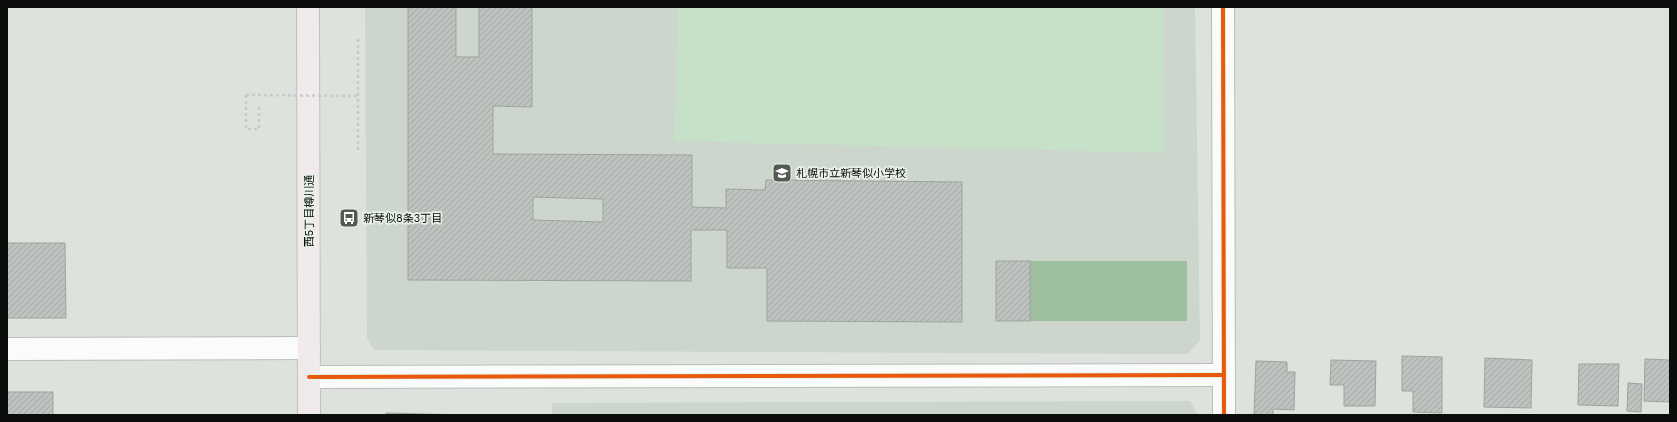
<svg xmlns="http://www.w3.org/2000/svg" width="1677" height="422" font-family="'Work Sans','Noto Sans JP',sans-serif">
	<defs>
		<pattern id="building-hatch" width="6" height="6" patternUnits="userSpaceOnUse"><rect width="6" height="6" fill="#bfc3bf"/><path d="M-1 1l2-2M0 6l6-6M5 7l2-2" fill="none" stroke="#a3a6a3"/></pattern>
	</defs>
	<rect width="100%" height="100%" fill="#dde2dd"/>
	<g fill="#ccd6cc">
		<path d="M 365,7 L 1195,7 L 1200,341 L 1187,354 L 374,350 L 367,338 Z"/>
		<path d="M 1190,401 L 1198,415 L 552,415 L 552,403 Z"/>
	</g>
	<path fill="#c7e0c8" d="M 678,7 L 1164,7 L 1165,153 L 674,141 Z"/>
	<rect fill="#9dbe9f" x="1030" y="261" width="157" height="60"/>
	<g fill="url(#building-hatch)" stroke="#9fa39f" fill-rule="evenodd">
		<path d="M 408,7 L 456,7 L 456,57 L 479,57 L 479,7 L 532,7 L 532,107 L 493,106 L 493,154 L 692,155 L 692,207 L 726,208 L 726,189 L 765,190 L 766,180 L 962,182 L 962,322 L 767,321 L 767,268 L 727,268 L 727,230 L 691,230 L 691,281 L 408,280 ZM 533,197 L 603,199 L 603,222 L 533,220 Z"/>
		<path d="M 7,243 L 65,243 L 66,318 L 7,318 Z"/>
		<rect x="996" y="261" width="34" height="60"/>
		<path d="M 1402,356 L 1442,357 L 1442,413 L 1413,412 L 1413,391 L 1402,391 Z"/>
		<path d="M 1485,358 L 1532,360 L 1531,408 L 1484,407 Z"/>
		<path d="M 1645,359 L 1670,360 L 1670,402 L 1644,401 Z"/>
		<path d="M 1331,360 L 1376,361 L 1375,406 L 1344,406 L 1344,385 L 1330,385 Z"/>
		<path d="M 1256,361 L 1287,362 L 1287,372 L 1295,372 L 1294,410 L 1273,409 L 1273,415 L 1254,415 Z"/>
		<path d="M 1579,364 L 1619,364 L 1618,406 L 1578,405 Z"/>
		<path d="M 1628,383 L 1642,384 L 1641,412 L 1627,411 Z"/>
		<rect x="7" y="392" width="46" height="23"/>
		<path d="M 386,413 L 463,415 L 386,415 Z"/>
	</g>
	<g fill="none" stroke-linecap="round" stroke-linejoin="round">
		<defs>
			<g id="minor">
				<path d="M 1223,7 L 1224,415"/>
				<path d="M 7,349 L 309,348"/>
				<path d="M 309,377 L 1224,375"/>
			</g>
			<path id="major" d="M 308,7 L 309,415"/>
		</defs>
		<use href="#minor" stroke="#babeba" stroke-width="24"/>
		<use href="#major" stroke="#bec0be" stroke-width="24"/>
		<g stroke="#c9cac9" stroke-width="2.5" stroke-dasharray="3 3" stroke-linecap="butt">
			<path d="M 246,95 L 246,129 L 259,129 L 259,104"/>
			<path d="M 358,150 L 358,39"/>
		</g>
		<use href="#minor" stroke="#fafbfa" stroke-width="22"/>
		<use href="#major" stroke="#f1eaec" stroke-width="22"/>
		<path stroke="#c9cac9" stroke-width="2.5" stroke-dasharray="3 3" stroke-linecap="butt" d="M 246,95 L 359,96"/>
		<defs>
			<g id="cycleway">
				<path d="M 1223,7 L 1224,415"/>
				<path d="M 309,377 L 1224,375"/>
			</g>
		</defs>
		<use href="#cycleway" stroke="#e8f1e8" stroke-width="6"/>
		<use href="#cycleway" stroke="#e8590c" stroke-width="4"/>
	</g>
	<defs>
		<symbol id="school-square" viewBox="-11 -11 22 22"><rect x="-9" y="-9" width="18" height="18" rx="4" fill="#545854" stroke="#e8f1e8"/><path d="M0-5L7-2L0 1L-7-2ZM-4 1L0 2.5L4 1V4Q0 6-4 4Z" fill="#fff"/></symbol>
		<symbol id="bus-square" viewBox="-11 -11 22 22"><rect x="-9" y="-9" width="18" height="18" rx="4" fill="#545854" stroke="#e8f1e8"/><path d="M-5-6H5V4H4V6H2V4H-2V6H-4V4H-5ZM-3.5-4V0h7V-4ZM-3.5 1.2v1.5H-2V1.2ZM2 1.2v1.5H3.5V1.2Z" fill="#fff"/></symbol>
	</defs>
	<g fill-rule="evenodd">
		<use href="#school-square" x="771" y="162" width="22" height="22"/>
		<use href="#bus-square" x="338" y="207" width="22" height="22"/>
	</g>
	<g text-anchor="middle" stroke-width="3.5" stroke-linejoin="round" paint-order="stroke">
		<g font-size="11" fill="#0b0d0b" stroke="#e8f1e8" text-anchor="start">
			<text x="796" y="177">札幌市立新琴似小学校</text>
			<text x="363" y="222">新琴似8条3丁目</text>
		</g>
		<g font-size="11" fill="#0b0d0b" stroke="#e8f1e8">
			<text transform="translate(309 211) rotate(-90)" y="4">西5丁目樽川通</text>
		</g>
	</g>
	<rect width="1677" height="422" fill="none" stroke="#0b0d0b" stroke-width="16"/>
</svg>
